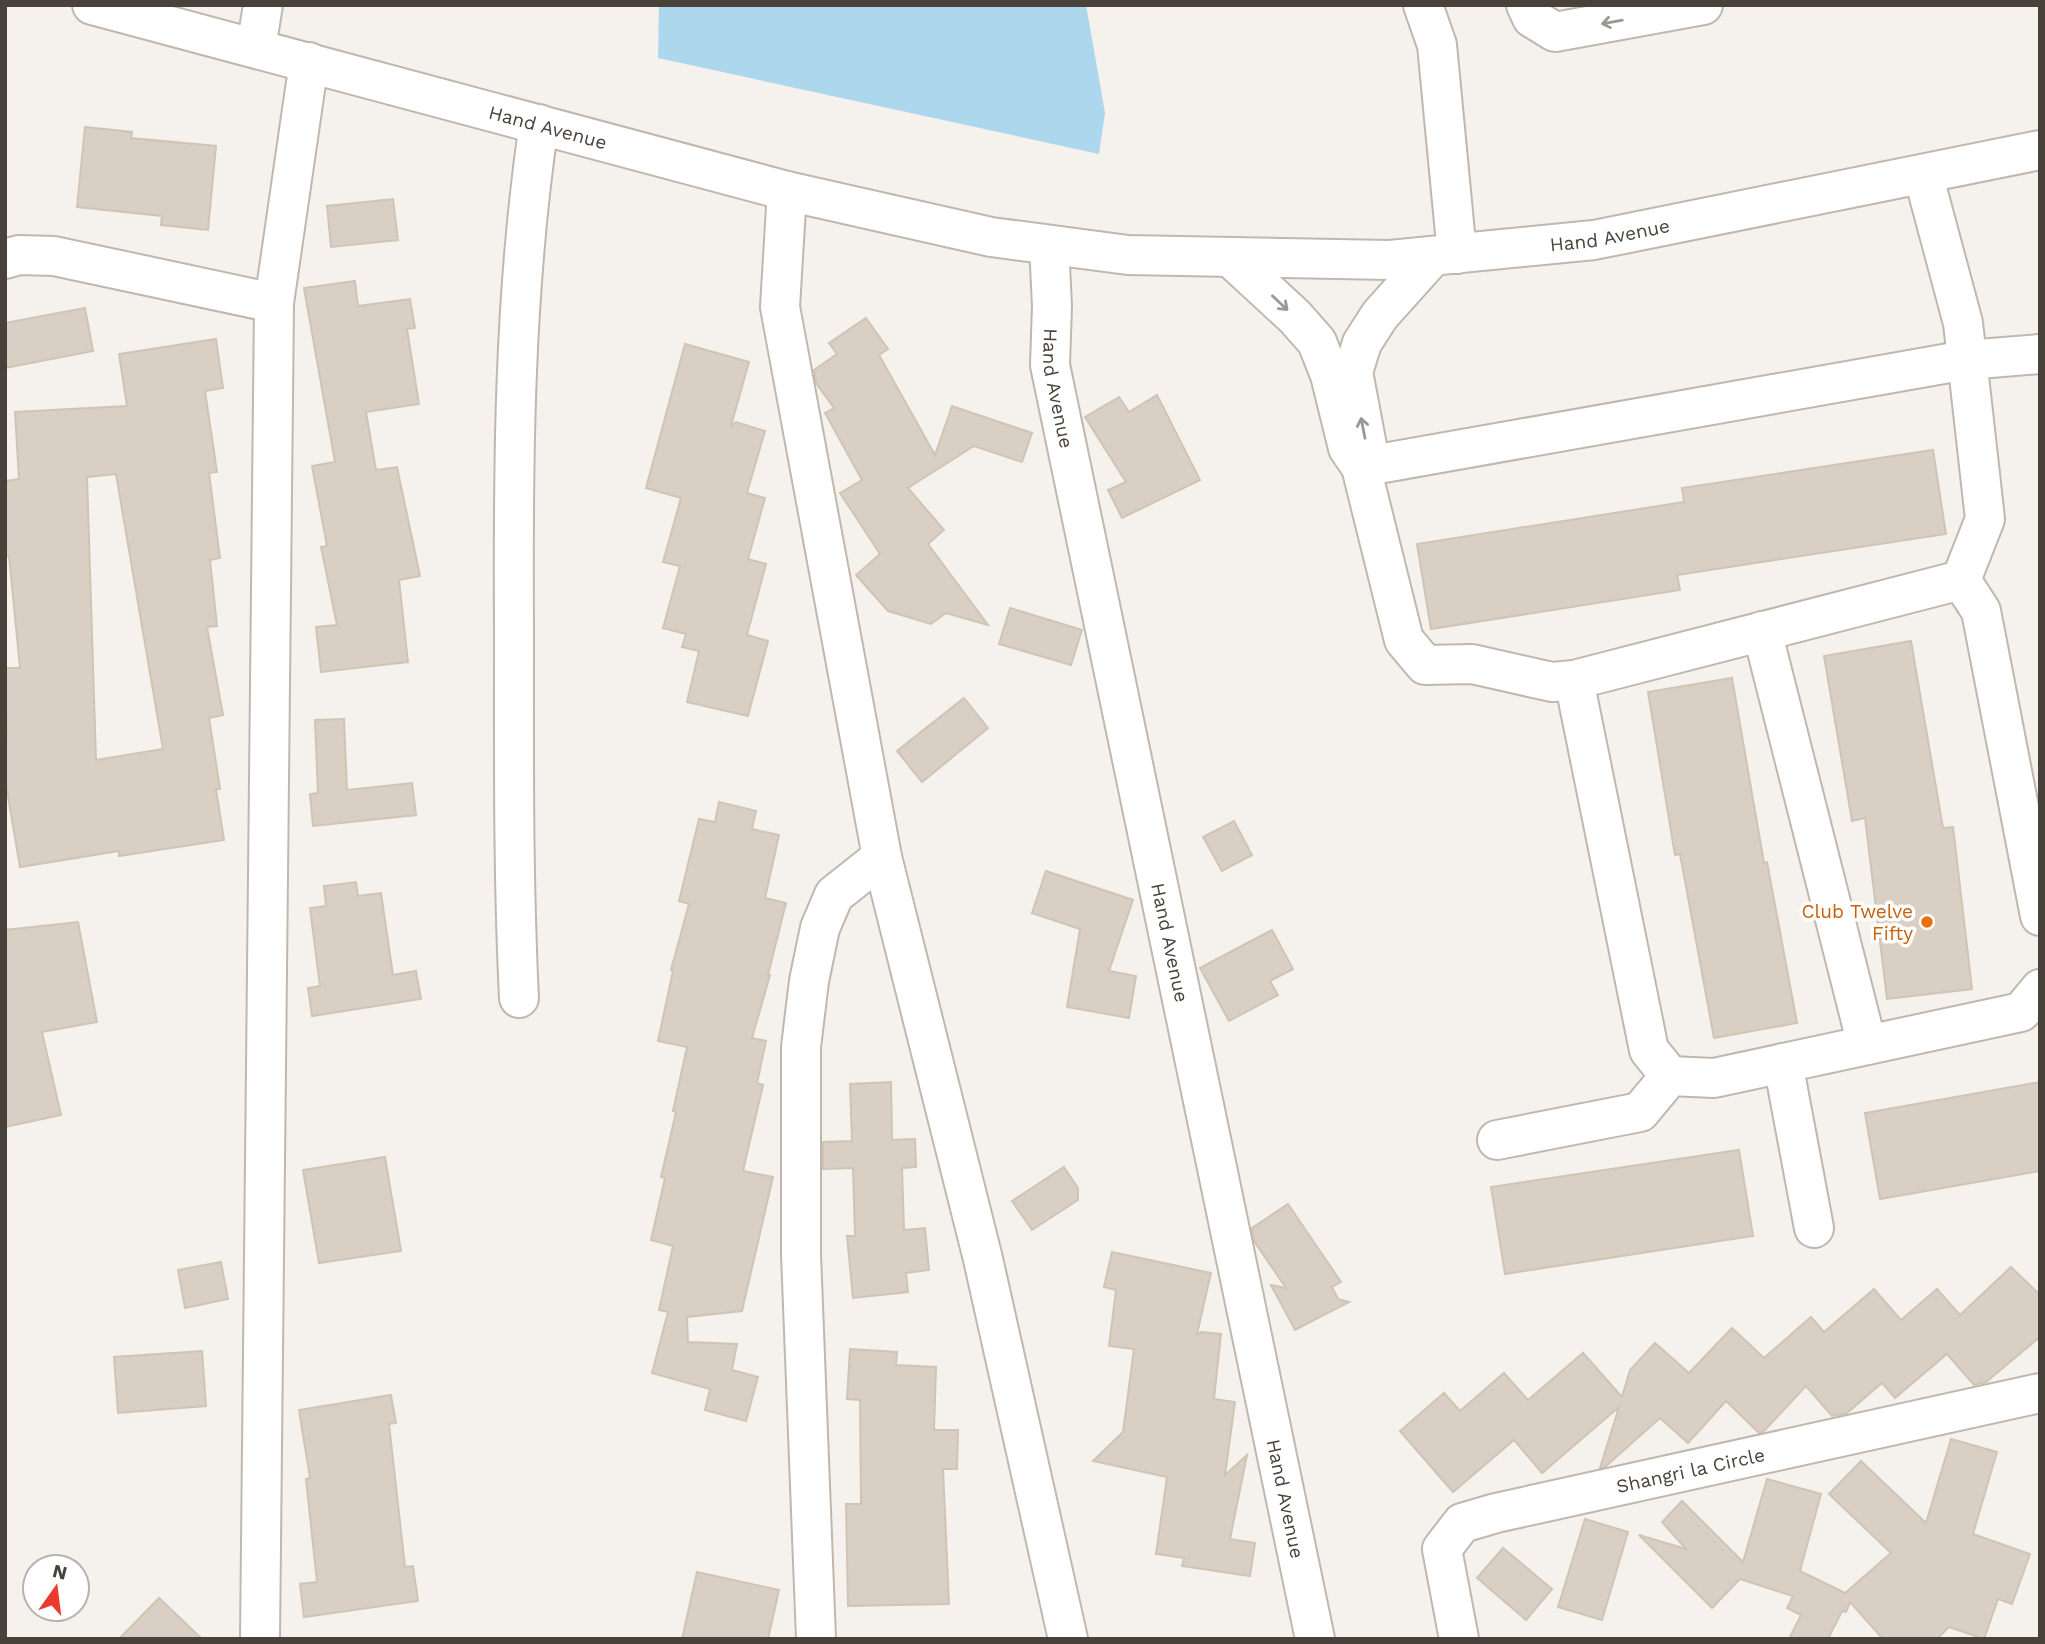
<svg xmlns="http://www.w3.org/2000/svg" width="2045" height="1644" font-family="'Work Sans',sans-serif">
	<rect width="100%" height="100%" fill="#f5f1ec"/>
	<path fill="#add7ec" d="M 659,5 L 1086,5 L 1105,113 L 1099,154 L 658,58 Z"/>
	<g fill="#d9cfc5" stroke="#d0c4b5" stroke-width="2" fill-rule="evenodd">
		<path d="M 85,127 L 132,132 L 131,138 L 216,146 L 208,230 L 161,225 L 162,216 L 77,207 Z"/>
		<path d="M 393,199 L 398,240 L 331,247 L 327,206 Z"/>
		<path d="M 355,281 L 358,306 L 410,299 L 415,328 L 407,329 L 419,404 L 366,412 L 376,470 L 397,467 L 420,576 L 399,580 L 408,662 L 321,672 L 316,627 L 337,625 L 321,547 L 327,546 L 312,466 L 335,462 L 304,288 Z"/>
		<path d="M 85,308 L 93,351 L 5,368 L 5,323 Z"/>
		<path d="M 866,318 L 888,349 L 879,355 L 935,455 L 952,406 L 1032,433 L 1022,462 L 974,446 L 908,488 L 944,530 L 928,544 L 988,625 L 946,613 L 931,624 L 888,611 L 856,575 L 880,554 L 840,493 L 862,480 L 825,413 L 834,408 L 816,383 L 814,370 L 837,354 L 829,343 Z"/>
		<path d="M 216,339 L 223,388 L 205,391 L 217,472 L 209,473 L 220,558 L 210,560 L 217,626 L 207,627 L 223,715 L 209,718 L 220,789 L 216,789 L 224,840 L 119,856 L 119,851 L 20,867 L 5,779 L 5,739 L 7,739 L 5,668 L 20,668 L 9,556 L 5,556 L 5,481 L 19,479 L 15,412 L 127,406 L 119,354 ZM 116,474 L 163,749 L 96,760 L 87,477 Z"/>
		<path d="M 685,344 L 749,362 L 731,426 L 736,422 L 765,431 L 747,493 L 765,498 L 748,559 L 766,564 L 747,635 L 768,641 L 748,716 L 687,702 L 699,651 L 682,647 L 686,634 L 663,628 L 680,566 L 663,562 L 681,498 L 646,488 Z"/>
		<path d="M 1157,395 L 1200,480 L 1122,518 L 1108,490 L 1126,482 L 1085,417 L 1119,397 L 1129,412 Z"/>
		<path d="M 1933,450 L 1946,534 L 1677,575 L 1680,590 L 1431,629 L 1417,544 L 1684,502 L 1682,488 Z"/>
		<path d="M 1010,608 L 1082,630 L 1071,665 L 999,644 Z"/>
		<path d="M 1911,641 L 1943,828 L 1953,827 L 1972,989 L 1887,999 L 1865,818 L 1852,821 L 1824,656 Z"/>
		<path d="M 1732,678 L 1764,863 L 1767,862 L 1797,1023 L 1714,1038 L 1680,854 L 1675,855 L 1648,692 Z"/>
		<path d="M 964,698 L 988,728 L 922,782 L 897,751 Z"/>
		<path d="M 344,719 L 347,790 L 412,783 L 416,815 L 313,826 L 310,794 L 318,793 L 315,720 Z"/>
		<path d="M 719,802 L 756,811 L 752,829 L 779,835 L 765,898 L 786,903 L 768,975 L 770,975 L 752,1038 L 766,1041 L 757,1083 L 763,1085 L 743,1171 L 773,1177 L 742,1311 L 687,1317 L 688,1342 L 737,1344 L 732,1370 L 758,1377 L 746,1421 L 705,1410 L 710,1389 L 652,1373 L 668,1312 L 659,1310 L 673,1246 L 651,1240 L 665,1178 L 661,1177 L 676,1112 L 673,1111 L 687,1047 L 658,1041 L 673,971 L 671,970 L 689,904 L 679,901 L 699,819 L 715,822 Z"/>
		<path d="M 1234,821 L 1252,855 L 1222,871 L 1203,837 Z"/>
		<path d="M 1046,871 L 1133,900 L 1109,971 L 1136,976 L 1129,1018 L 1067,1007 L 1080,929 L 1032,913 Z"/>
		<path d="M 356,882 L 358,896 L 381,893 L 393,975 L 416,971 L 421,999 L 312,1016 L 308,988 L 320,986 L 310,908 L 326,906 L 324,886 Z"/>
		<path d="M 78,922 L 97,1022 L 42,1032 L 61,1115 L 5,1127 L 5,930 Z"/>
		<path d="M 1272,930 L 1293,969 L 1270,981 L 1278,995 L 1229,1021 L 1200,968 Z"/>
		<path d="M 891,1082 L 892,1140 L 915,1139 L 916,1167 L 902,1168 L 904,1230 L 925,1228 L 929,1270 L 906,1273 L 908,1292 L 853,1298 L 847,1236 L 855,1236 L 853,1168 L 823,1169 L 823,1142 L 852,1141 L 850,1084 Z"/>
		<path d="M 2040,1082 L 2040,1171 L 1880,1199 L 1865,1113 Z"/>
		<path d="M 1739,1150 L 1753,1236 L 1505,1274 L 1491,1187 Z"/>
		<path d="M 385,1157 L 401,1251 L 319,1263 L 303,1170 Z"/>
		<path d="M 1064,1167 L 1078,1188 L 1078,1200 L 1032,1230 L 1012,1201 Z"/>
		<path d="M 1288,1204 L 1341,1282 L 1332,1287 L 1338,1299 L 1349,1302 L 1295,1330 L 1271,1285 L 1286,1288 L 1254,1241 L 1252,1228 Z"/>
		<path d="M 1112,1252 L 1211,1273 L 1197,1334 L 1201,1332 L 1221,1334 L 1214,1399 L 1235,1402 L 1225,1475 L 1247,1455 L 1230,1539 L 1255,1543 L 1250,1576 L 1182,1566 L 1184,1558 L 1156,1554 L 1167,1477 L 1093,1461 L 1123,1432 L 1134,1349 L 1109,1346 L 1116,1290 L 1104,1287 Z"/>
		<path d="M 221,1262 L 228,1299 L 185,1308 L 178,1270 Z"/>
		<path d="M 2011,1267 L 2040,1295 L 2040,1337 L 1986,1382 L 1974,1385 L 1947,1354 L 1895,1398 L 1882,1383 L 1847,1413 L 1832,1416 L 1806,1386 L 1763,1432 L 1759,1433 L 1726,1401 L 1688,1443 L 1660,1418 L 1606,1466 L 1600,1468 L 1619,1407 L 1542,1473 L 1514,1440 L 1453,1492 L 1400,1431 L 1444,1393 L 1460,1411 L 1504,1373 L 1528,1400 L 1583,1353 L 1622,1397 L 1630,1370 L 1655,1343 L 1689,1373 L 1732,1328 L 1764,1358 L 1811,1317 L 1824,1332 L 1874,1289 L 1901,1320 L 1937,1289 L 1960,1315 Z"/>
		<path d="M 850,1349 L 897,1352 L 896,1365 L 936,1367 L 934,1430 L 958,1430 L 957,1469 L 943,1469 L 949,1604 L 848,1606 L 846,1504 L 861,1504 L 860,1400 L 847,1399 Z"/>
		<path d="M 202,1351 L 206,1406 L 118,1413 L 114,1357 Z"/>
		<path d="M 391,1395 L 396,1423 L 389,1424 L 405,1567 L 413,1566 L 418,1601 L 304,1617 L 300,1584 L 317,1582 L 306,1479 L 310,1478 L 299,1410 Z"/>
		<path d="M 1951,1439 L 1997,1452 L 1973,1534 L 2030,1554 L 2012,1604 L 1998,1599 L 1984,1639 L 1949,1627 L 1937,1639 L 1883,1639 L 1850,1602 L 1846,1612 L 1842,1611 L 1828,1639 L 1789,1639 L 1801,1615 L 1787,1608 L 1793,1596 L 1740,1579 L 1712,1608 L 1639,1535 L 1686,1549 L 1662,1522 L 1682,1501 L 1743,1562 L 1767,1479 L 1821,1494 L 1800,1571 L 1845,1593 L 1891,1553 L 1829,1494 L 1861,1461 L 1926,1523 Z"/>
		<path d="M 1585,1519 L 1628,1532 L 1602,1620 L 1558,1607 Z"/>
		<path d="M 1503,1548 L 1552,1589 L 1526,1620 L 1477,1578 Z"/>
		<path d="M 697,1572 L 779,1590 L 768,1639 L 682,1639 Z"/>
		<path d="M 159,1598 L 202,1639 L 119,1639 Z"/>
	</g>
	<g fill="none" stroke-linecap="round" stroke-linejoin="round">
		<defs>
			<g id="minor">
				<path id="s1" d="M 92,5 L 787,191 L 991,237 L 1128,255 L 1390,260 L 1594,240 L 2040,150"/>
				<path d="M 1423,5 L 1437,45 L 1457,254"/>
				<path d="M 1526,5 L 1532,18 L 1555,32 L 1703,5"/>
				<path d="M 256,48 L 263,5"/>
				<path d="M 1923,174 L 1963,323 L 1985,519 L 1961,580 L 1981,611 L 2040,916"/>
				<path d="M 787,191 L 780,307 L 882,857 L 983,1259 L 1068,1639"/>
				<path id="s2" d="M 1049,245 L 1052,306 L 1050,365 L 1315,1639"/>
				<path d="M 1230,257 L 1295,317 L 1317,342 L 1330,375 L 1348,448 L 1361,467 L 1367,446 L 1353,372 L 1362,343 L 1380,315 L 1433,256"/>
				<path d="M 5,259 L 19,255 L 54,256 L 274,303"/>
				<path d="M 2040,354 L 1966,360 L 1361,467 L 1404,640 L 1425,665 L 1472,664 L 1552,682 L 1574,680 L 1649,1050 L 1670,1076 L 1714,1078 L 2021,1012 L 2040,989"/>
				<path d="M 1762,631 L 1867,1045"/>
				<path d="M 1574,680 L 1961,580"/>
				<path d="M 519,998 C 513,876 514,754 514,632 C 513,462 514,292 539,124"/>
				<path d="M 1783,1063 L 1814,1228"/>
				<path d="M 1497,1140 L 1640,1112 L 1670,1076"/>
				<path d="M 260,1639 L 274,303 L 309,62"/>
				<path d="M 816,1639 L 801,1254 L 801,1047 L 809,981 L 820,928 L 834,895 L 882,857"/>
				<path id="s3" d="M 1459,1639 L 1442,1549 L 1462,1523 L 1496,1513 L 2040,1393"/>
			</g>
		</defs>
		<use href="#minor" stroke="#c0b8ae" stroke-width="42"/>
		<use href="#minor" stroke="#fff" stroke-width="38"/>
	</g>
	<defs><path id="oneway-shaft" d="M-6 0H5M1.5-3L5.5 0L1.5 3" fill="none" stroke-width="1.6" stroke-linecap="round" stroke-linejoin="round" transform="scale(1.75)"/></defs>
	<g stroke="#9b9793">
		<use href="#oneway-shaft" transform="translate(1612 22) rotate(170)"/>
		<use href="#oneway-shaft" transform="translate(1280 303) rotate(43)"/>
		<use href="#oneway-shaft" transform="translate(1363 428) rotate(-101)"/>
	</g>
	<circle fill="#e8710a" stroke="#fff" stroke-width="2.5" cx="1927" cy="922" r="7"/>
	<g text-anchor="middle" stroke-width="7" stroke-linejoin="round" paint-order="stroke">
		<g font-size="19" fill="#49423a" stroke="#fff">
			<text dy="7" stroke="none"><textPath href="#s1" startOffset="472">Hand Avenue</textPath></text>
			<text dy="7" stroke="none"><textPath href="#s1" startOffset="1550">Hand Avenue</textPath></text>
			<text dy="7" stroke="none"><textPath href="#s2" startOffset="144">Hand Avenue</textPath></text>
			<text dy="7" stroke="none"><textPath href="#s2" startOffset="710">Hand Avenue</textPath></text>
			<text dy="7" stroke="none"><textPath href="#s3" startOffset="359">Shangri la Circle</textPath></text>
			<text dy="7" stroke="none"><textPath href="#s2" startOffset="1278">Hand Avenue</textPath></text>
		</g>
		<g font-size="19" fill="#c56008" stroke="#fff" text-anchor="end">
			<text x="1913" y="918">Club Twelve<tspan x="1913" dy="22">Fifty</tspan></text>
		</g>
	</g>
	<rect width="2045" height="1644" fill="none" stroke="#49423a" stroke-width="14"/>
	<g transform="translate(56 1588) rotate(14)"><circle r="33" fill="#ffffff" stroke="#b6b3b0" stroke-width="2"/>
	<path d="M0-5L12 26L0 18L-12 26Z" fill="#eb3b2c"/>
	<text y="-10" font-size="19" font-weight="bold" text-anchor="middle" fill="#49423a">N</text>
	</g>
</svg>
